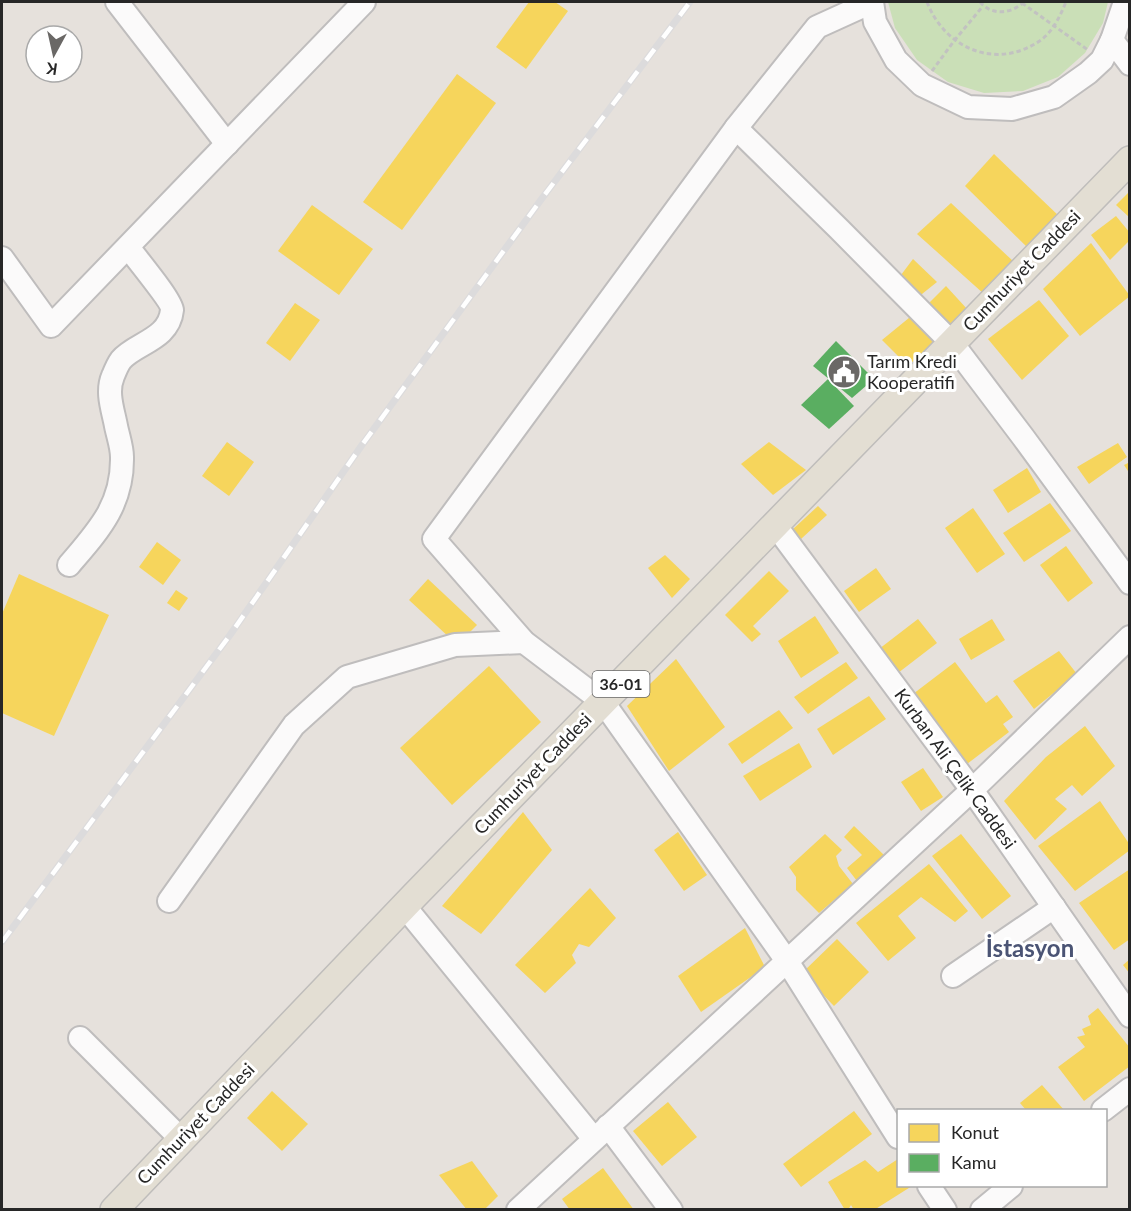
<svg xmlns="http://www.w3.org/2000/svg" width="1131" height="1211" font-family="Lato,sans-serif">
	<rect width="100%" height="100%" fill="#e6e1dc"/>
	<path fill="#cadfb7" d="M 888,2 L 1108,2 L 1103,23 L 1085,53 L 1058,77 L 1023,91 L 984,93 L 948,82 L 917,60 L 895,28 Z"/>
	<g fill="#f6d55c">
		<path d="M 529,2 L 555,2 L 568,11 L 526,69 L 496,47 Z"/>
		<path d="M 457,74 L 496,103 L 402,230 L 363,202 Z"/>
		<path d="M 994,154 L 1060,217 L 1030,250 L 965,186 Z"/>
		<path d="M 1130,191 L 1130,218 L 1116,205 Z"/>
		<path d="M 951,203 L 1014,262 L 984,294 L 917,234 Z"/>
		<path d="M 312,205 L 373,249 L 339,295 L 278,251 Z"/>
		<path d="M 1116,216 L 1130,233 L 1130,240 L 1110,260 L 1091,235 Z"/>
		<path d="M 1091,243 L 1130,296 L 1080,336 L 1043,289 Z"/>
		<path d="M 913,259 L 937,282 L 917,298 L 898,279 Z"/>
		<path d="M 946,286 L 968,310 L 947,328 L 926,306 Z"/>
		<path d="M 1039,300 L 1069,336 L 1022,380 L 988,339 Z"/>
		<path d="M 295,303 L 320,320 L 290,361 L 266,343 Z"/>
		<path d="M 915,313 L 941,338 L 908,366 L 882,340 Z"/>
		<path d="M 227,442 L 254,462 L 229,496 L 202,476 Z"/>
		<path d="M 769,442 L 806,470 L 773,495 L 741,464 Z"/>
		<path d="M 1118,443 L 1127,457 L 1089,484 L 1077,467 Z"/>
		<path d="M 1130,462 L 1130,474 L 1124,465 Z"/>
		<path d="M 1027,468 L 1041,492 L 1008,513 L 993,490 Z"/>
		<path d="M 1050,503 L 1071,531 L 1024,562 L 1003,533 Z"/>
		<path d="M 818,506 L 827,515 L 801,539 L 792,530 Z"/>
		<path d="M 973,508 L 1005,554 L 977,573 L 945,528 Z"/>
		<path d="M 157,542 L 181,560 L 163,585 L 139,567 Z"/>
		<path d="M 1066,546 L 1093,583 L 1068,602 L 1040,565 Z"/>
		<path d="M 665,555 L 690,579 L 672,598 L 648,568 Z"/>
		<path d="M 876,568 L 891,589 L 859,612 L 844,591 Z"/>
		<path d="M 769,571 L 789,591 L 753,626 L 761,634 L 752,642 L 725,615 Z"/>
		<path d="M 19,574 L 109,615 L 54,736 L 2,713 L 2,614 Z"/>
		<path d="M 428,579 L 477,625 L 465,637 L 451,639 L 409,600 Z"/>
		<path d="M 176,590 L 188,598 L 179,611 L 167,603 Z"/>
		<path d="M 815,616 L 839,653 L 801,678 L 778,641 Z"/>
		<path d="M 918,619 L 937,643 L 898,673 L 879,649 Z"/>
		<path d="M 992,619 L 1005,640 L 971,660 L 959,639 Z"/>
		<path d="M 1059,651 L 1077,674 L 1034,709 L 1013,681 Z"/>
		<path d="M 676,659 L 725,727 L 669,771 L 627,706 Z"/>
		<path d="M 846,662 L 858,678 L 808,714 L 794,697 Z"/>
		<path d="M 955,662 L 986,703 L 997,695 L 1013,717 L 1003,724 L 1009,732 L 967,764 L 913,694 Z"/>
		<path d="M 489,666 L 541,722 L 452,805 L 400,748 Z"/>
		<path d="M 869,696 L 886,719 L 833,755 L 817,729 Z"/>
		<path d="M 779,710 L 793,728 L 742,764 L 728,744 Z"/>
		<path d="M 1085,726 L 1115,766 L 1082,796 L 1072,785 L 1055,799 L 1067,809 L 1035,840 L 1004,801 L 1046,757 Z"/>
		<path d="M 799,743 L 812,767 L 760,801 L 743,776 Z"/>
		<path d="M 923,768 L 943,797 L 921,811 L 901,782 Z"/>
		<path d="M 1100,801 L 1130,845 L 1130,850 L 1075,891 L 1038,846 Z"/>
		<path d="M 523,812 L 552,850 L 481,934 L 442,906 Z"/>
		<path d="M 854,826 L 884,855 L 857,881 L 847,868 L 862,855 L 844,837 Z"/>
		<path d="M 678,832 L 707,875 L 684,891 L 654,850 Z"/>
		<path d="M 825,834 L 842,850 L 836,856 L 839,866 L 853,884 L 819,913 L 796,890 L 796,877 L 789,867 Z"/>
		<path d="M 961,834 L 1011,896 L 982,919 L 932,856 Z"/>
		<path d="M 929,864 L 968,911 L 955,922 L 921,897 L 898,916 L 916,938 L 888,961 L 856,923 Z"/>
		<path d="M 1130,869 L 1130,939 L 1114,950 L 1079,903 Z"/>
		<path d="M 590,888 L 616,918 L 589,947 L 579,944 L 572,955 L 576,963 L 545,993 L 515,965 Z"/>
		<path d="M 745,928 L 765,967 L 701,1012 L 678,976 Z"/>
		<path d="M 837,939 L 869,972 L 834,1006 L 802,973 Z"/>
		<path d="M 1130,959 L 1130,974 L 1123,965 Z"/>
		<path d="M 1098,1008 L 1130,1048 L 1130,1066 L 1084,1101 L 1058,1067 L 1085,1047 L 1077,1037 L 1085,1035 L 1082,1029 L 1091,1025 L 1088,1016 Z"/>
		<path d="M 1042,1085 L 1064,1110 L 1026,1110 L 1020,1103 Z"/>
		<path d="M 272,1091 L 308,1124 L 282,1151 L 247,1118 Z"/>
		<path d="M 668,1102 L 697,1137 L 662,1166 L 633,1131 Z"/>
		<path d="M 854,1111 L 872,1134 L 801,1187 L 783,1164 Z"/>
		<path d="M 898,1159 L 898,1186 L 912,1186 L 874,1210 L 854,1210 L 851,1205 L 848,1210 L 845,1210 L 828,1182 L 865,1160 L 878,1172 Z"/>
		<path d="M 472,1161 L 498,1196 L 484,1210 L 467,1210 L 439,1175 Z"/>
		<path d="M 603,1168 L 634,1210 L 570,1210 L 562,1199 Z"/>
	</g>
	<g fill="#5aae61">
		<path d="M 836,341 L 874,379 L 852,398 L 813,366 Z"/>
		<path d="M 828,379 L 854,406 L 829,429 L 801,405 Z"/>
	</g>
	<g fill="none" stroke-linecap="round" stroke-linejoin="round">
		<defs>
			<g id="minor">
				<path d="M 117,2 L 227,144"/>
				<path d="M 872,2 L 817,27 L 736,128 L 434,539 L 524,642 L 603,702 L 787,961 L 898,1137"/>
				<path d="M 872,2 L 875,22 L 896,60 L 922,85 L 968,107 L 1012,109 L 1054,97 L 1088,73 L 1102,60 L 1112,40 L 1125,2"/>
				<path d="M 1112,40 L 1130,64"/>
				<path d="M 736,128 L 839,229 L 952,343 L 1023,437 L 1130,583"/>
				<path d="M 2,258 L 51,326 L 364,2"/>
				<path d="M 775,525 L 972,790 L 1130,1016"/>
				<path d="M 69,565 C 98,531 123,505 122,457 C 122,447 118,436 116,426 C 113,410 106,392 113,376 C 115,371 118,364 121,360 C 135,343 169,340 172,310 C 172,301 136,258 128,247"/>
				<path d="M 169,901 L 294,725 L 347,677 L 455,645 L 524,642"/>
				<path d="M 405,907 L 594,1139"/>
				<path d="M 953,976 L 1054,907"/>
				<path d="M 80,1038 L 181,1139"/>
				<path d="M 1103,1110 L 1130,1089"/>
				<path d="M 608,1126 L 671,1210"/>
				<path d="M 929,1186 L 945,1210"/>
				<path d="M 518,1210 L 972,790 L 1130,637"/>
				<path d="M 982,1210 L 1011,1186"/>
			</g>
			<path id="major" d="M 114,1210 L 414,896 L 1130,160"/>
		</defs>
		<use href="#minor" stroke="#bfbdbd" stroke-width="26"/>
		<use href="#major" stroke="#bfbdbb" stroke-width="30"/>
		<g stroke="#c2c2c1" stroke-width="3" stroke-dasharray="4.5 3" stroke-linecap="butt">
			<path d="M 927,2 C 945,49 997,71 1041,40 C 1054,30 1060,16 1066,2"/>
			<path d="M 980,2 C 992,16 1011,14 1024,2"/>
			<path d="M 1022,3 L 1088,50"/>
			<path d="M 932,71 L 954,41 L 983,6"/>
		</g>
		<use href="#minor" stroke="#fbfafa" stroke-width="22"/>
		<use href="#major" stroke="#e3ded3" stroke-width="27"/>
		<defs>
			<path id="rail" d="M 2,942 L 230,635 L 362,445 L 543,197 L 690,2"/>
		</defs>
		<use href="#rail" stroke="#dcdbdc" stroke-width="7"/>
		<use href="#rail" stroke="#fff" stroke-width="4.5" stroke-dasharray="14" stroke-linecap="butt"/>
	</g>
	<defs>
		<symbol id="civic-disc" viewBox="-11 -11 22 22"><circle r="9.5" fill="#6a6866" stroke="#fff"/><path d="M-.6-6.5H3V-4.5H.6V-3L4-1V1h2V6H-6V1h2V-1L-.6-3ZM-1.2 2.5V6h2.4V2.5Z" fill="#fff"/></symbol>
	</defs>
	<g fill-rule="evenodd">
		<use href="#civic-disc" x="825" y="353" width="38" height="38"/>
	</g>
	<g text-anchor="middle" stroke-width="6" stroke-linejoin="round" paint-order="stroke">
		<rect fill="#fff" stroke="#686868" stroke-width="1.5" x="592.5" y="671" width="57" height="26" rx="4.5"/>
		<g font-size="16" font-weight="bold" fill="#272727">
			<text x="621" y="690">36-01</text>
		</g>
		<g font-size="18" fill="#272727" stroke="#fff">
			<text transform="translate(1022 271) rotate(-46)" y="6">Cumhuriyet Caddesi</text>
			<text transform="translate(955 769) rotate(54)" y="6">Kurban Ali Çelik Caddesi</text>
			<text transform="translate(533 774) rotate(-46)" y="6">Cumhuriyet Caddesi</text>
			<text transform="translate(196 1124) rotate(-46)" y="6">Cumhuriyet Caddesi</text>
		</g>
		<g font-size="18" fill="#272727" stroke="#fff" text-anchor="start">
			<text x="867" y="368">Tarım Kredi<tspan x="867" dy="21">Kooperatifi</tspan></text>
		</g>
		<g font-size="24" font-weight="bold" fill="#4b5474" stroke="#fff">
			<text x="1030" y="957">İstasyon</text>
		</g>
	</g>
	<rect width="1131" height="1211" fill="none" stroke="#272727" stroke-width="6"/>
	<rect x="897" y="1109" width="210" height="78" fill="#ffffff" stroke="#a9a9a9" stroke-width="1.5"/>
	<rect x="909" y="1124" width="30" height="18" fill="#f6d55c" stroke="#a9a9a9" stroke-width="1.5"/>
	<text x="951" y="1139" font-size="18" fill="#272727">Konut</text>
	<rect x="909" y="1154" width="30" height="18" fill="#5aae61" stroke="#a9a9a9" stroke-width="1.5"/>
	<text x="951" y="1169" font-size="18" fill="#272727">Kamu</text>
	<g transform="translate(54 54) rotate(188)"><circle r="28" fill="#ffffff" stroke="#a9a9a9" stroke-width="1.5"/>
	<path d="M0-4.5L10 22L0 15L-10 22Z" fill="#6a6866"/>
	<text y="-9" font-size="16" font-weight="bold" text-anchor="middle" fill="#272727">K</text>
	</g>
</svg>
